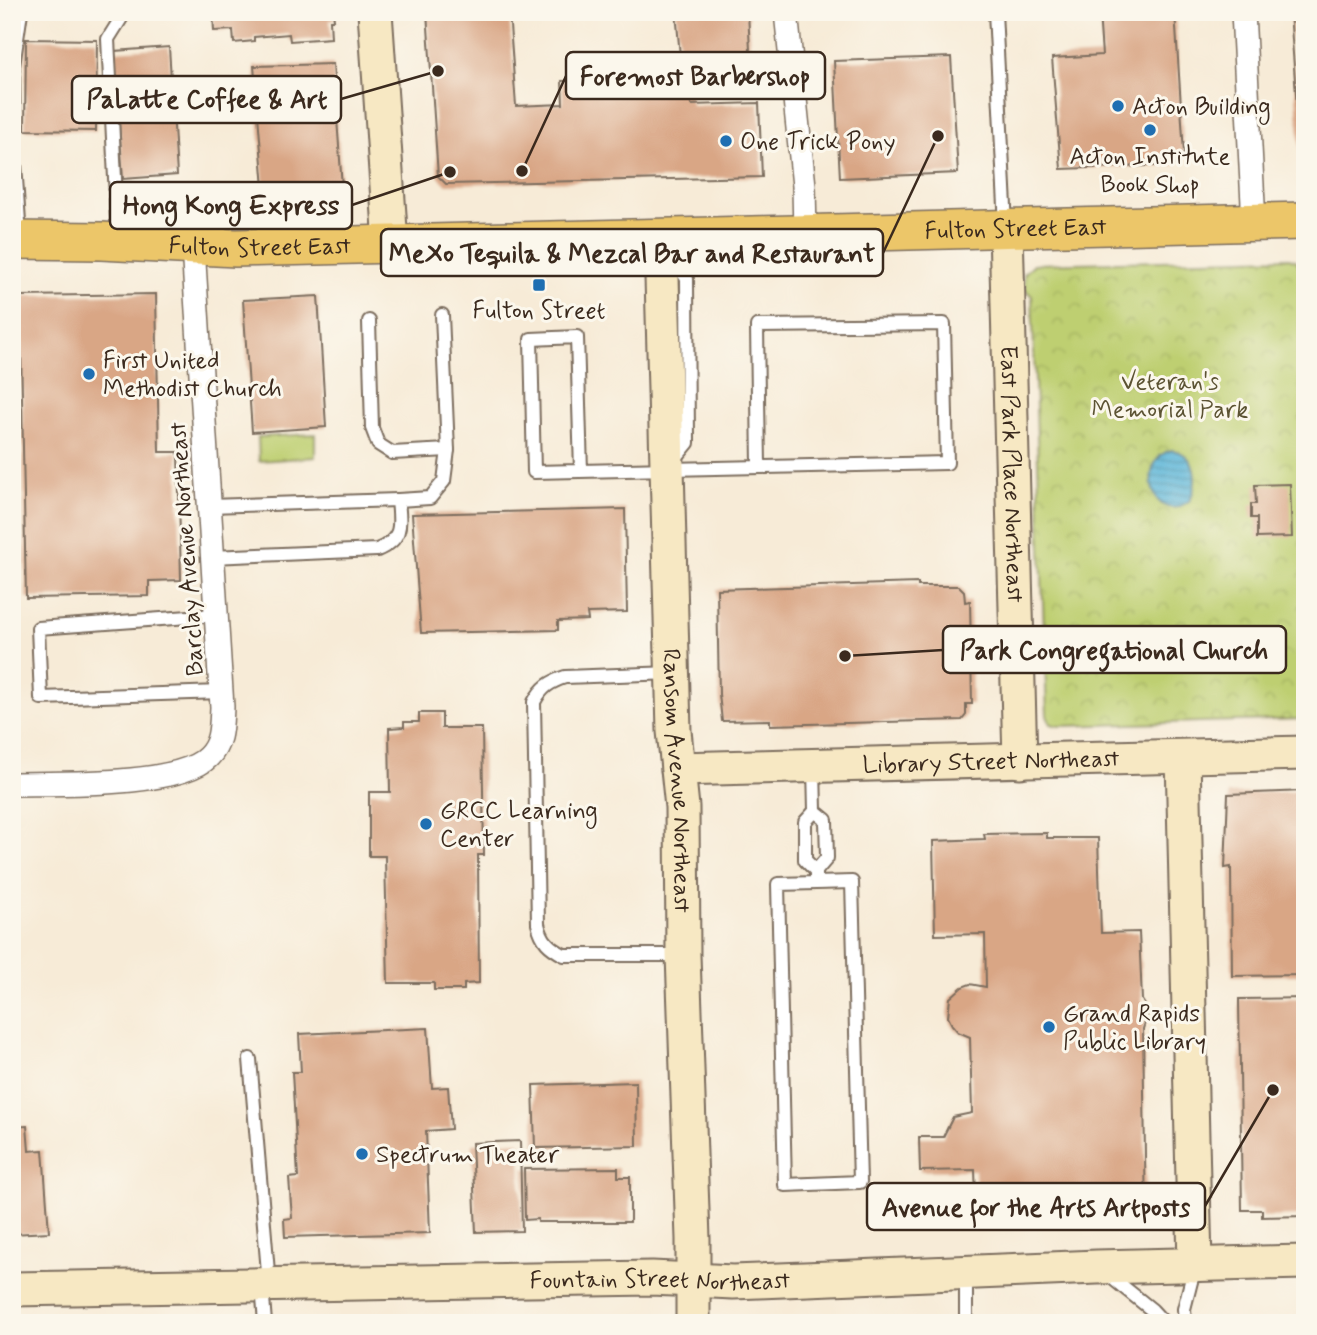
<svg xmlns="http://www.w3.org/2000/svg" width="1317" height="1335" font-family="Mynerve,sans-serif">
	<defs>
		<pattern id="park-crowns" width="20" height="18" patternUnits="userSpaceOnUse" patternTransform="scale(1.75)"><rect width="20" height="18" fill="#becf71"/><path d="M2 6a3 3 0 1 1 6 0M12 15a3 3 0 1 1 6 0" fill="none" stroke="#a4b261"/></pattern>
		<pattern id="water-rules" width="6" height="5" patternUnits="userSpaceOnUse" patternTransform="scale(1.75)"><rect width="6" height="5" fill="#5bb6d9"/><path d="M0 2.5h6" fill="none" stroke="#4c94af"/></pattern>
	</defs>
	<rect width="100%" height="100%" fill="#fbf7ec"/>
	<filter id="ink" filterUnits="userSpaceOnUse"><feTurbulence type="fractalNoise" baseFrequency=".0143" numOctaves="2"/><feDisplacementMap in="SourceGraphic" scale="14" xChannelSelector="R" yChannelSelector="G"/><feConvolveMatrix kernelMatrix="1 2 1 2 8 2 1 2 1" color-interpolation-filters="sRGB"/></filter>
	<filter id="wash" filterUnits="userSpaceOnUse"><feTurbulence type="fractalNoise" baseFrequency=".00686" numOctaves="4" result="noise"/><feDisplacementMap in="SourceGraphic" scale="28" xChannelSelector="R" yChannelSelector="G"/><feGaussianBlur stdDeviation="1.57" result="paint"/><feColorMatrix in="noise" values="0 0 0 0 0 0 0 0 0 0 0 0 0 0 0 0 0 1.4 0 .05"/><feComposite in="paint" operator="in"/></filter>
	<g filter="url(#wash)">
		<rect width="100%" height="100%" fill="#f7ebd7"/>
		<path fill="#becf71" stroke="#7c7c48" stroke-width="2" d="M 315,434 L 315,457 L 259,461 L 258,437 Z"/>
		<path fill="url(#park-crowns)" stroke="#7c7c48" stroke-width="2" d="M 1289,258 L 1297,261 L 1305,278 L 1305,719 L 1059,726 L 1051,724 L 1047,716 L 1032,296 L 1025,290 L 1024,274 L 1034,264 Z"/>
		<path fill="url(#water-rules)" stroke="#4b707c" stroke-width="2" d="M 1172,450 C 1197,454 1199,480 1190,500 C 1152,531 1135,458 1172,450 Z"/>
		<g id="blocks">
			<g fill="#d9a685">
				<path d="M 213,12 L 333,12 L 334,20 L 330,20 L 331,38 L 290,41 L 289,34 L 254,37 L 254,41 L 234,43 L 233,30 L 214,31 Z"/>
				<path d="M 427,12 L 509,12 L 516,106 L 563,104 L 562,81 L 682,78 L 676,12 L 748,12 L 752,89 L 690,90 L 691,105 L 759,103 L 762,177 L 446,184 L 438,176 Z"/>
				<path d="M 1099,12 L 1175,12 L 1184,154 L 1175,165 L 1061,169 L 1052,58 L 1102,55 Z"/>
				<path d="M 1290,12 L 1305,12 L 1305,164 L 1301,164 Z"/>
				<path d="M 26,39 L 97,40 L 96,131 L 25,130 Z"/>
				<path d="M 169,47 L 177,175 L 123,179 L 114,51 Z"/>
				<path d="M 951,57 L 958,173 L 840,178 L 834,61 Z"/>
				<path d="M 333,64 L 342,187 L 264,188 L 254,66 Z"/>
				<path d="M 156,294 L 159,452 L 178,452 L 181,580 L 149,581 L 149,596 L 26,598 L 20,296 Z"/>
				<path d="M 318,296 L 326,427 L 252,432 L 243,300 Z"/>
				<path d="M 1290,484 L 1292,537 L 1257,538 L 1257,518 L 1251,518 L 1251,504 L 1256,504 L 1255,485 Z"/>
				<path d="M 625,509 L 627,612 L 587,613 L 588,620 L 558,621 L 558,630 L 421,633 L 412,514 Z"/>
				<path d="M 918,583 L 918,586 L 959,586 L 964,591 L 965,602 L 970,601 L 972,704 L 966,704 L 966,715 L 962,720 L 770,725 L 770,720 L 722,721 L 719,694 L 717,589 Z"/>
				<path d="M 419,713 L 442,713 L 442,728 L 482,728 L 484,855 L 478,855 L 479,983 L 464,984 L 464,990 L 434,990 L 434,983 L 388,983 L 385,856 L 369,856 L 369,792 L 390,792 L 389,728 L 404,727 L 404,722 L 419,722 Z"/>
				<path d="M 1305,791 L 1305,975 L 1232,976 L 1231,867 L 1225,868 L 1228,794 Z"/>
				<path d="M 1047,833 L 1047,838 L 1098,838 L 1101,933 L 1139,932 L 1142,1000 L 1147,1008 L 1147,1016 L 1143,1029 L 1146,1218 L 1104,1220 L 1091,1224 L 1076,1221 L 977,1224 L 975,1170 L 920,1171 L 919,1137 L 943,1137 L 953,1117 L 972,1113 L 970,1037 L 958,1032 L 952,1025 L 948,1017 L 950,998 L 962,987 L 970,984 L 986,987 L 985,934 L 935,935 L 933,841 L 985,839 L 984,834 Z"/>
				<path d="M 1305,998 L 1305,1216 L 1262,1217 L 1262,1210 L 1242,1210 L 1239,999 Z"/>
				<path d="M 428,1028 L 432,1088 L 448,1087 L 451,1129 L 426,1131 L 430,1233 L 285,1237 L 284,1219 L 292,1218 L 289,1178 L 298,1177 L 292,1072 L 301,1072 L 299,1034 Z"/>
				<path d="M 636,1082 L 637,1146 L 535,1148 L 533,1085 Z"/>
				<path d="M 27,1126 L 29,1151 L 43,1150 L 49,1232 L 12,1234 L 12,1127 Z"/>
				<path d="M 520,1141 L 522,1231 L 476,1232 L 472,1143 Z"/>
				<path d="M 618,1168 L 618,1177 L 630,1177 L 630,1222 L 538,1222 L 538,1219 L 525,1220 L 524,1169 Z"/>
			</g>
		</g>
	</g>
	<g filter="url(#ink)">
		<use href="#blocks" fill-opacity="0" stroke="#7d6e5f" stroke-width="2"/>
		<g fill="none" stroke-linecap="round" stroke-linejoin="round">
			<defs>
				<g id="lane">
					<path d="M 995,12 L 1006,226"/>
					<path d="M 20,237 L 14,149 L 13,66 L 21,12"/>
					<path d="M 118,238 L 108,39 L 125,12"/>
					<path d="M 671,254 L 687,279 L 688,443 L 674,460"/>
					<path d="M 369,321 L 372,428 L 378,444 L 392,453 L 448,450"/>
					<path d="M 581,471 L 577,337 L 531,339 L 534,472 L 947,463 L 944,324 L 757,326 L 759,466"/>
					<path d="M 398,500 L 430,498 L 444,481 L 448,450 L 442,315"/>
					<path d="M 209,506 L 398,500 C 400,524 404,539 377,550 L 212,557"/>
					<path d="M 216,615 L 38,628 L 41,698 L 221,692"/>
					<path d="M 672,673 L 565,677 C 550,682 542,687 534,702 L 538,924 C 542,941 549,947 564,955 L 682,955"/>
					<path d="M 814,767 L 815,811 L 805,822 L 805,860 L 816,871 L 827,858 L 826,820 L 815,811"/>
					<path d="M 816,871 L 816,883 L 778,884 L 785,1185 L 860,1182 L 852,882 L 816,883"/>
					<path d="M 250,1059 L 269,1284"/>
					<path d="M 966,1273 L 966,1323"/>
					<path d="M 1106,1273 L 1152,1310 L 1164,1323"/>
					<path d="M 262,1285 L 265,1323"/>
					<path d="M 1185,1323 L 1184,1309 L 1195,1266"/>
				</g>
				<g id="street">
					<path d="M 786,12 L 804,186 L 805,235"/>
					<path d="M 1243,12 L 1254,223"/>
					<path d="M 12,784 C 55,783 179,787 208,757 C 222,743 221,725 222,707 L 193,247"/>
				</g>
				<g id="secondary">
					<path d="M 375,12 L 391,244"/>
					<path id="s1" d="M 1006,229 L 1020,761"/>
					<path id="s2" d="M 661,239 L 674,731 L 682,807 L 683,955 L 693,1239 L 693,1323"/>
					<path d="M 1183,757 L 1195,1265"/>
					<path id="s3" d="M 678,769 L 1305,753"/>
					<path id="s4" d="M 12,1289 L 652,1278 L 733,1282 L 1097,1267 L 1305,1262"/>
				</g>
				<g id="primary">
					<path id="s5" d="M 12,240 L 101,241 L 236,248 L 1305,221"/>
				</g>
			</defs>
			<use href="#lane" stroke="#7d6e5f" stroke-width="16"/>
			<use href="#street" stroke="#7d6e5f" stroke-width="26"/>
			<use href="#secondary" stroke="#7d6e5f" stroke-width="37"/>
			<use href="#primary" stroke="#7d6e5f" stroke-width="40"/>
			<use href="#lane" stroke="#fff" stroke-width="12"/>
			<use href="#street" stroke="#fff" stroke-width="23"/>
			<use href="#secondary" stroke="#f7e8c3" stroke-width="33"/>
			<use href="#primary" stroke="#ecc669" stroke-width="37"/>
		</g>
	</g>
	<g fill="#1f6fb2" stroke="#fbf7ec" stroke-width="2.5">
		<circle cx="1118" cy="106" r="7"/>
		<circle cx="1150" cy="130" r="7"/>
		<circle cx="726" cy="141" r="7"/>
		<rect x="532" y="278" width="14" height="14" rx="3.5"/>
		<circle cx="89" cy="374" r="7"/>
		<circle cx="426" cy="824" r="7"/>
		<circle cx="1049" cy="1027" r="7"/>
		<circle cx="362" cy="1154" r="7"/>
	</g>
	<g text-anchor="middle" stroke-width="6" stroke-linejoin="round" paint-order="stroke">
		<g font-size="24" fill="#3b2a1e" stroke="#fbf7ec" text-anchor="start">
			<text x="1132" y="114">Acton Building</text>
			<text x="740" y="149">One Trick Pony</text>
			<text x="1150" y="164" text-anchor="middle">Acton Institute<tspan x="1150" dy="28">Book Shop</tspan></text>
			<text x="539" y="318" text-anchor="middle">Fulton Street</text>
			<text x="103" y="368">First United<tspan x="103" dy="28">Methodist Church</tspan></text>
			<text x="440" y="818">GRCC Learning<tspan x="440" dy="28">Center</tspan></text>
			<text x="1063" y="1021">Grand Rapids<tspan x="1063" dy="28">Public Library</tspan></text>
			<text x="376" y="1162">Spectrum Theater</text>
		</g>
		<g font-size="24" fill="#3b2a1e" stroke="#fbf7ec">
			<text dy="8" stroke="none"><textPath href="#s5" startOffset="1004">Fulton Street East</textPath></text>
			<text dy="8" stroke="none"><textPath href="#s5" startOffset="248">Fulton Street East</textPath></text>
			<text dy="8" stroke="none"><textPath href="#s1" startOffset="245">East Park Place Northeast</textPath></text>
			<text transform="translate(186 549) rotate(-94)" y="8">Barclay Avenue Northeast</text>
			<text dy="8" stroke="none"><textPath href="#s3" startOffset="313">Library Street Northeast</textPath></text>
			<text dy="8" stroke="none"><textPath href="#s2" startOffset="542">Ransom Avenue Northeast</textPath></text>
			<text dy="8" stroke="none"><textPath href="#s4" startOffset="648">Fountain Street Northeast</textPath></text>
		</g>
		<g font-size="24" fill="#5c5333" stroke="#fbf7ec">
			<text x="1170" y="389">Veteran's<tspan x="1170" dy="28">Memorial Park</tspan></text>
		</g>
	</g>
	<path fill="none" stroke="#3b2a1e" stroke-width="2.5" d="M522 171L566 76M438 71L341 99M450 172L352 205M938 136L883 253M845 656L943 650M1273 1090L1205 1206"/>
	<g fill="#3b2a1e" stroke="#fbf7ec" stroke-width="2.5">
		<circle cx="522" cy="171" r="7"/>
		<circle cx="438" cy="71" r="7"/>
		<circle cx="450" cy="172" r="7"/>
		<circle cx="938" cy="136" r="7"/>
		<circle cx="845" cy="656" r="7"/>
		<circle cx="1273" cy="1090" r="7"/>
	</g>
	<g fill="#fbf7ec" stroke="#3b2a1e" stroke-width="2.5">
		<rect x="566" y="52" width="259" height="47" rx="7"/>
		<rect x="72" y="76" width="269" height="47" rx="7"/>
		<rect x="110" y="182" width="242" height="47" rx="7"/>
		<rect x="381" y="229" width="502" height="47" rx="7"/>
		<rect x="943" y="626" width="343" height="47" rx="7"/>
		<rect x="867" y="1183" width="338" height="47" rx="7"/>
	</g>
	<g font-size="26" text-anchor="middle" font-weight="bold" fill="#3b2a1e">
		<text x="695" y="85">Foremost Barbershop</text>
		<text x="207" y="108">PaLatte Coffee &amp; Art</text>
		<text x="231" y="214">Hong Kong Express</text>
		<text x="632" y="262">MeXo Tequila &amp; Mezcal Bar and Restaurant</text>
		<text x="1114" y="659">Park Congregational Church</text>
		<text x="1036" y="1216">Avenue for the Arts Artposts</text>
	</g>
	<rect width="1317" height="1335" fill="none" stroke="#fbf7ec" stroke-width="42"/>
</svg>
